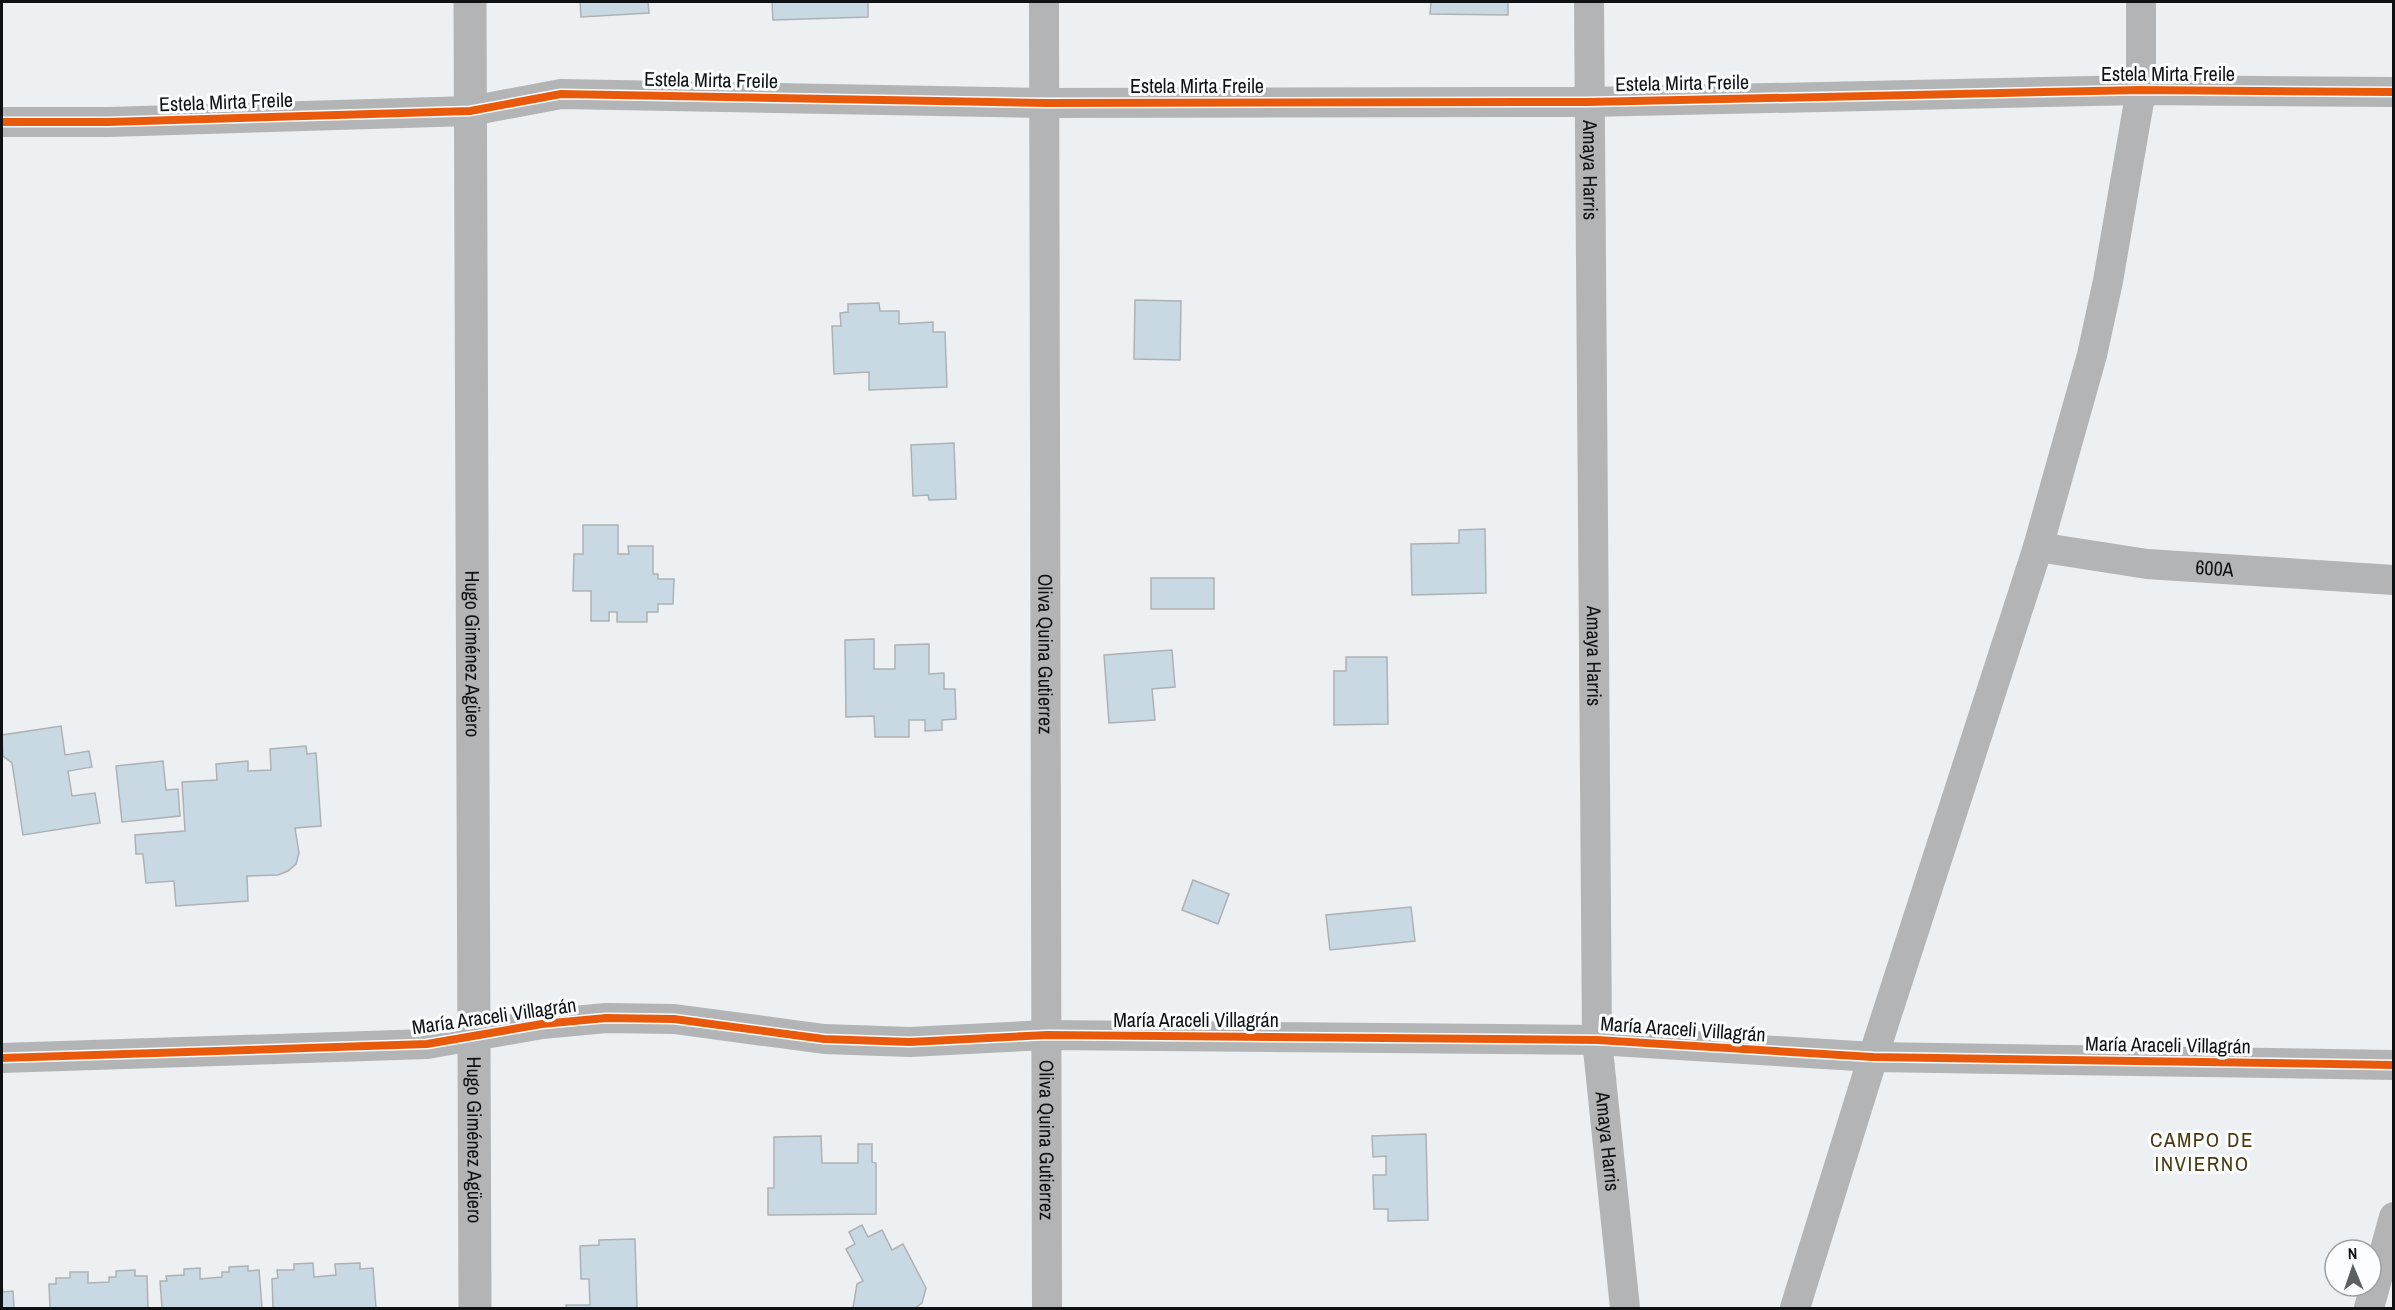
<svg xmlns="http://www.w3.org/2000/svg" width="2395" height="1310" font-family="'Archivo Narrow',sans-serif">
	<rect width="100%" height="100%" fill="#ecf0f3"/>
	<g fill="#c9d9e3" stroke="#aeb1b3" stroke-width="1.5">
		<path d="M 580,2 L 648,2 L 649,13 L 581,17 Z"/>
		<path d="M 772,2 L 868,2 L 868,17 L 773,20 Z"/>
		<path d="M 1431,2 L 1508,2 L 1508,15 L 1430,14 Z"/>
		<path d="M 1135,300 L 1181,301 L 1180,360 L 1134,359 Z"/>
		<path d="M 879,303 L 880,311 L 899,311 L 899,324 L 933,322 L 933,332 L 945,332 L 947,387 L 869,390 L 869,372 L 834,374 L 832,326 L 841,326 L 840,313 L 848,312 L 848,304 Z"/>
		<path d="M 954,443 L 956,499 L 929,500 L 928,495 L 913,496 L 911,445 Z"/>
		<path d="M 583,525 L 618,525 L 618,554 L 629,554 L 628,546 L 653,546 L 653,574 L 658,574 L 658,579 L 674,579 L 673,604 L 658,604 L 658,612 L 647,612 L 647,622 L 617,622 L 617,612 L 609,612 L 609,621 L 591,621 L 591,591 L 573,591 L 574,554 L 583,554 Z"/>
		<path d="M 1485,529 L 1486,593 L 1412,595 L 1411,544 L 1459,543 L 1459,530 Z"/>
		<rect x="1151" y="578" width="63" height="31"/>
		<path d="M 874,639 L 874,669 L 895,669 L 895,645 L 929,644 L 929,674 L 944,673 L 944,689 L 955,689 L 956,719 L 942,720 L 942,730 L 925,731 L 925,720 L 909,720 L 909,737 L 875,737 L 874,716 L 846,717 L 845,640 Z"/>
		<path d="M 1172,650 L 1175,687 L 1152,689 L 1155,720 L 1109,723 L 1104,655 Z"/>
		<path d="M 1346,657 L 1387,657 L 1388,724 L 1334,725 L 1334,671 L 1346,671 Z"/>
		<path d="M 61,726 L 65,755 L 89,751 L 92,767 L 68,771 L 72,796 L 95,793 L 100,823 L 23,835 L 12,763 L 3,756 L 2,735 Z"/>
		<path d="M 306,746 L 307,754 L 316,753 L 321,826 L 295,828 L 299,853 L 296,864 L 288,871 L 278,875 L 247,876 L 248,901 L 176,906 L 174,881 L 146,883 L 143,854 L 136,854 L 135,835 L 185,831 L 182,782 L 217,780 L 216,764 L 248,761 L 248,771 L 271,770 L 270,749 Z"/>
		<path d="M 163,761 L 166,790 L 178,789 L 180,816 L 122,822 L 116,766 Z"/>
		<path d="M 1193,880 L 1229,894 L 1218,924 L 1182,910 Z"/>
		<path d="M 1411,907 L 1415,941 L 1330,950 L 1326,915 Z"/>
		<path d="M 1426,1134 L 1428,1220 L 1388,1221 L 1388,1209 L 1374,1209 L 1373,1175 L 1386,1175 L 1386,1156 L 1373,1157 L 1372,1136 Z"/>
		<path d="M 821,1136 L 822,1163 L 858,1163 L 858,1144 L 872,1144 L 872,1162 L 876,1163 L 876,1214 L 768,1215 L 768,1188 L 774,1188 L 774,1137 Z"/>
		<path d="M 862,1225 L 868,1237 L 882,1230 L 892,1250 L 903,1244 L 926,1288 L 922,1303 L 915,1308 L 853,1308 L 857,1284 L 863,1281 L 846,1249 L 855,1244 L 849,1232 Z"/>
		<path d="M 635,1239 L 637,1308 L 566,1308 L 566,1305 L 590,1305 L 589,1279 L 581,1279 L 580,1246 L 599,1245 L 599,1240 Z"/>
		<path d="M 313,1263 L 314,1277 L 336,1275 L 335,1264 L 360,1263 L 360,1269 L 373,1268 L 376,1308 L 273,1308 L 272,1279 L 278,1278 L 277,1270 L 294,1270 L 294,1264 Z"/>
		<path d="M 248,1266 L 248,1271 L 259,1270 L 262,1308 L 162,1308 L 160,1281 L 167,1281 L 166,1276 L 184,1275 L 184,1269 L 200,1268 L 200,1279 L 222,1277 L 222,1272 L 229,1272 L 229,1267 Z"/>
		<path d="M 135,1270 L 135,1276 L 147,1276 L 148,1308 L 50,1308 L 49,1284 L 56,1284 L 56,1278 L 70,1278 L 70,1272 L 88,1272 L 88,1283 L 109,1282 L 109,1277 L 116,1277 L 116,1271 Z"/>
		<path d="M 2,1285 L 3,1292 L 13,1291 L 14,1308 L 2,1308 Z"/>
	</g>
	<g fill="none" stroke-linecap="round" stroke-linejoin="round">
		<g stroke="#b2b4b5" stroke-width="30">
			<path id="s1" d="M 1044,2 L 1047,1308"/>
			<path id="s2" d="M 1589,2 L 1597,1040 L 1625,1308"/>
			<path d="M 2,122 L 108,122 L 470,111 L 561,94 L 1046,103 L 1588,102 L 2141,90 L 2394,92"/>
			<path id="s3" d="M 2038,547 L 2147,564 L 2394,580"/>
			<path d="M 2,1058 L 427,1044 L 542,1024 L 606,1018 L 674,1019 L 824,1039 L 910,1042 L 1047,1035 L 1597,1040 L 1873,1057 L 2394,1065"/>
			<path d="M 1795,1308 L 1873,1057 L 2038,547 L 2092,355 L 2108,281 L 2141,90 L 2141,2"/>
			<path d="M 2369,1308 L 2394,1217"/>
		</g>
		<path stroke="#b2b4b5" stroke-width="33" id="s4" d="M 470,2 L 475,1308"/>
		<defs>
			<g id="cycleway">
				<path d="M 2,122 L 108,122 L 470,111 L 561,94 L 1046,103 L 1588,102 L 2141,90 L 2394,92"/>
				<path d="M 2,1058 L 427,1044 L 542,1024 L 606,1018 L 674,1019 L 824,1039 L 910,1042 L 1047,1035 L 1597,1040 L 1873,1057 L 2394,1065"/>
			</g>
		</defs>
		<use href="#cycleway" stroke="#fbfdfe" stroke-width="11"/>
		<use href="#cycleway" stroke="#e8590c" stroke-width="8"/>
	</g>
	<g text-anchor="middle" stroke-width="6" stroke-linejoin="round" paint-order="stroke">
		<g font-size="20" fill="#0f1214" stroke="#fbfdfe">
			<text x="2168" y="81">Estela Mirta Freile</text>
			<text transform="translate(711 80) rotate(1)" y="7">Estela Mirta Freile</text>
			<text transform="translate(1682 83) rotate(-1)" y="7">Estela Mirta Freile</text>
			<text x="1197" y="93">Estela Mirta Freile</text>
			<text transform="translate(226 102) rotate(-2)" y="7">Estela Mirta Freile</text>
			<text dy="7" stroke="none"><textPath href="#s2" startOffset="168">Amaya Harris</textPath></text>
			<text dy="7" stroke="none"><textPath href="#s3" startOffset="178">600A</textPath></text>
			<text dy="7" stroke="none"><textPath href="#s4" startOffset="652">Hugo Giménez Agüero</textPath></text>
			<text dy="7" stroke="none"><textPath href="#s1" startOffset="652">Oliva Quina Gutierrez</textPath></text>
			<text dy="7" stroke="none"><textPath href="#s2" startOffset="654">Amaya Harris</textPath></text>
			<text transform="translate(494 1016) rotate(-8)" y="7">María Araceli Villagrán</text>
			<text x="1196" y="1027">María Araceli Villagrán</text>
			<text transform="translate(1683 1029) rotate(4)" y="7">María Araceli Villagrán</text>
			<text transform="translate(2168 1045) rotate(1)" y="7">María Araceli Villagrán</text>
			<text dy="7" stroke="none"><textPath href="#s4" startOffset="1138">Hugo Giménez Agüero</textPath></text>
			<text dy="7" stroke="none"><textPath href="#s1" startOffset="1138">Oliva Quina Gutierrez</textPath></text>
			<text dy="7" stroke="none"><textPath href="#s2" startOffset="1140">Amaya Harris</textPath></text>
		</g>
		<g font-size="21" letter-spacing="1.5" fill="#4a3b13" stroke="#fbfdfe">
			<text x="2202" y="1147">CAMPO DE<tspan x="2202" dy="24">INVIERNO</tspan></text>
		</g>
	</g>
	<rect width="2395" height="1310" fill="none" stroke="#0f1214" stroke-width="6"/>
	<g transform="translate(2353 1268) rotate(358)"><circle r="28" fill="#fbfdfe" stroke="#9d9fa0" stroke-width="1.5"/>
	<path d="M0-4.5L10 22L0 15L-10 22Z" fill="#5c6062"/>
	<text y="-9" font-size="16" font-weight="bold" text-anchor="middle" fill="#0f1214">N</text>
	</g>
</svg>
